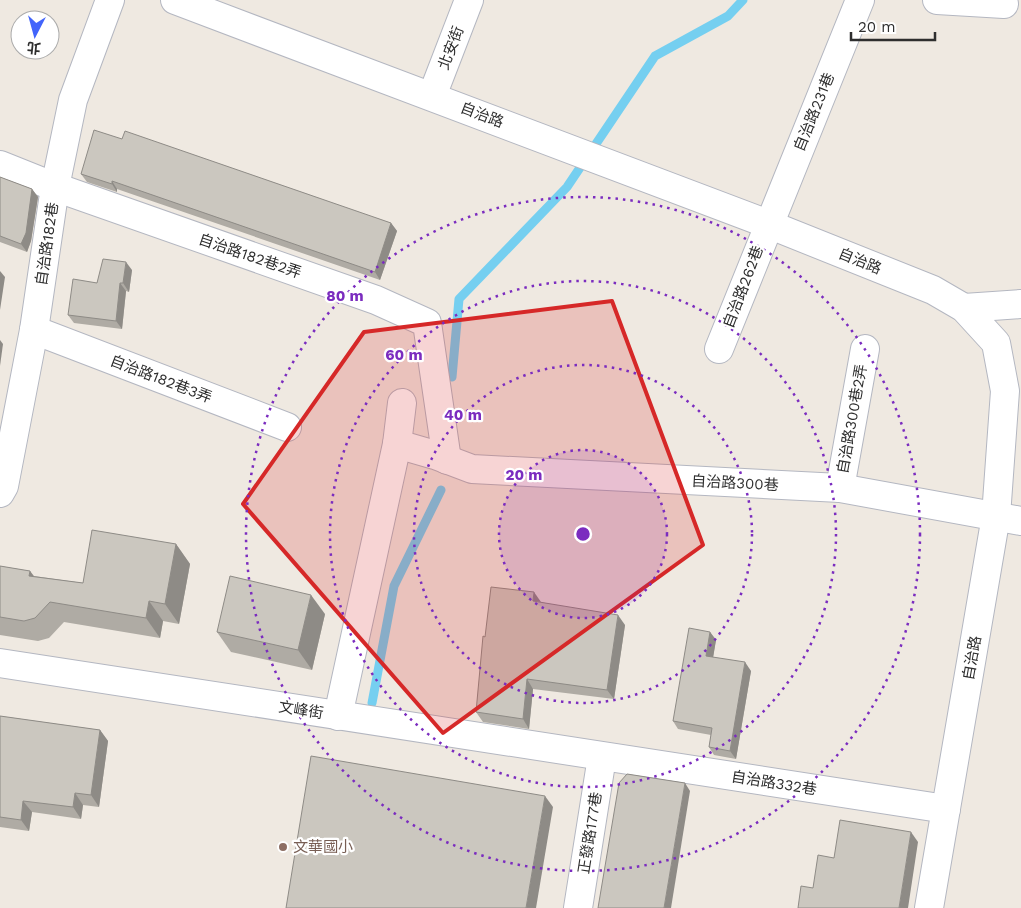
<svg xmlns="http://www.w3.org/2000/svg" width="1021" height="908" font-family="'Work Sans','Noto Sans TC',sans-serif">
	<rect width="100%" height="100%" fill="#efe9e1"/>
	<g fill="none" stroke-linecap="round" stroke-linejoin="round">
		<g stroke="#75cff0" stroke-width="9">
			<path d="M 452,377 L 459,299 L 567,187 L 655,56 L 728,16 L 743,0"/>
			<path d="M 372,703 L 394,586 L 441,490"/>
		</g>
		<defs>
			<g id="minor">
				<path d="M 175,0 L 768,224 L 933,290 L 964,308 L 996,343 L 1005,391 L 996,516 L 929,908"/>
				<path d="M 937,0 L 1004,4"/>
				<path d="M 432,96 L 469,0"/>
				<path d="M 0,165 L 55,187 L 376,300 L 427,323 L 447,460"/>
				<path d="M 964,308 L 1021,304"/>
				<path d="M 34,330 L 287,427"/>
				<path d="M 719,349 L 860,0"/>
				<path d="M 397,444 L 435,455 L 472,469 L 840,488 L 1021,521"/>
				<path d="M 840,488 L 865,349"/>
				<path d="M 0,493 L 4,486 L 34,330 L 55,187 L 73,100 L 110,0"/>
				<path d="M 0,663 L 946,809"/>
				<path d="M 338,716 L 397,444 L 402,403"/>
				<path d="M 578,908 L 602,757"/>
			</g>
		</defs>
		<use href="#minor" stroke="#b4b7c1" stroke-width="30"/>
		<use href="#minor" stroke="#fff" stroke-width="28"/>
	</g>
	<g fill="#afaba4">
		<path d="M 122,139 L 391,223 L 397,231 L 380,280 L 117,189 L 117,192 L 87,182 L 81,174 Z"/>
		<path d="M 0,177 L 32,189 L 38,197 L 31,241 L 27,252 L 0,242 Z"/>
		<path d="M 132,270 L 129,292 L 126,291 L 122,329 L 74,323 L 68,315 L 97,283 Z"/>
		<path d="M 176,544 L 190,564 L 179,624 L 163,621 L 160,638 L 64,622 L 49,638 L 38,641 L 0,635 L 0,566 L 30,571 L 34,576 L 83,583 Z"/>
		<path d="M 541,602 L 625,625 L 614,699 L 533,689 L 529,729 L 483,722 L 476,712 L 485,637 Z"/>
		<path d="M 325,614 L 312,670 L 231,652 L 217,632 Z"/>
		<path d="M 710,632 L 716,640 L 713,657 L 751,671 L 736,759 L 714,755 L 709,747 L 711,735 L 678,729 L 673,721 Z"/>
		<path d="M 0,716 L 100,730 L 108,741 L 99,807 L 83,805 L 81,819 L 32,812 L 29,831 L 0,827 Z"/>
	</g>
	<g fill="#8e8b86">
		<path d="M 112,181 L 117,189 L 117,192 L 112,184 Z"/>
		<path d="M 32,189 L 38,197 L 31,241 L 27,252 L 21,244 Z"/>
		<path d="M 391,223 L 397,231 L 380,280 L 375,272 Z"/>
		<path d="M 126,262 L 132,270 L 129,292 L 123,283 Z"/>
		<path d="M 0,271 L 5,277 L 0,310 Z"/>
		<path d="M 120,283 L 126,291 L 122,329 L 116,321 Z"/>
		<path d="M 0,340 L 3,344 L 0,366 Z"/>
		<path d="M 176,544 L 190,564 L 179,624 L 165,604 Z"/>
		<path d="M 30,571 L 44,591 L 29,576 Z"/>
		<path d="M 534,592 L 541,602 L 533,601 Z"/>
		<path d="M 311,595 L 325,614 L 312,670 L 298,650 Z"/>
		<path d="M 149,601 L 163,621 L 160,638 L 146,618 Z"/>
		<path d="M 618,615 L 625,625 L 614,699 L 607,690 Z"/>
		<path d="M 710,632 L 716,640 L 712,664 L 706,656 Z"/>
		<path d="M 745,662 L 751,671 L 736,759 L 730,751 Z"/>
		<path d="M 527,679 L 533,689 L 529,729 L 523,719 Z"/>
		<path d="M 100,730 L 108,741 L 99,807 L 91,795 Z"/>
		<path d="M 685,783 L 690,791 L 671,908 L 664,908 Z"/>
		<path d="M 75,793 L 83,805 L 81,819 L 73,807 Z"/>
		<path d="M 545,796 L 553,807 L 536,908 L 526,908 Z"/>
		<path d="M 23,801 L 32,812 L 29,831 L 21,820 Z"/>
		<path d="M 911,832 L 918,842 L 908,908 L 899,908 Z"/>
	</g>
	<g fill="#cbc7bf" stroke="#8e8b86">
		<path d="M 94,130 L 122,139 L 125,131 L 391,223 L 375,272 L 112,181 L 112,184 L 81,174 Z"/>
		<path d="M 0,177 L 32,189 L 26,233 L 21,244 L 0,236 Z"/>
		<path d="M 103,259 L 126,262 L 123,283 L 120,283 L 116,321 L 68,315 L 73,279 L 97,283 Z"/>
		<path d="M 92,530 L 176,544 L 165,604 L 149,601 L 146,618 L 50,602 L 35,618 L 24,621 L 0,617 L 0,566 L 30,571 L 29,576 L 83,583 Z"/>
		<path d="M 230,576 L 311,595 L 298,650 L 217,632 Z"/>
		<path d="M 491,587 L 534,592 L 533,601 L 618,615 L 607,690 L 527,679 L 523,719 L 476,712 L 483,636 L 485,637 Z"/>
		<path d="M 689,628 L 710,632 L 706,656 L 745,662 L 730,751 L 709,747 L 712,728 L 673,721 Z"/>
		<path d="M 0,716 L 100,730 L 91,795 L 75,793 L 73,807 L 23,801 L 21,820 L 0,817 Z"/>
		<path d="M 311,756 L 545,796 L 526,908 L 286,908 Z"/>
		<path d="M 627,774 L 685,783 L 664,908 L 598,908 L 619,783 Z"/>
		<path d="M 840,820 L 911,832 L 899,908 L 798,908 L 801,886 L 813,888 L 818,855 L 834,858 Z"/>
	</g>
	<path fill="#d62828" fill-opacity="0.2" stroke="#d62828" stroke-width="4" stroke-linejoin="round" d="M 612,301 L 703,545 L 443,733 L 243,504 L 364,332 Z"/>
	<circle cx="583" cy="534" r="84" fill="#7b2cbf" fill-opacity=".12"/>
	<g fill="none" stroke="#7b2cbf" stroke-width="2.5" stroke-dasharray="2.5 5">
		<circle cx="583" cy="534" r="84"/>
		<circle cx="583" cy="534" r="169"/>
		<circle cx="583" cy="534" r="253"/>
		<circle cx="583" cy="534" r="337"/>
	</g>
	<circle fill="#8d6e63" stroke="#fff" stroke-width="2" cx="283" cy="847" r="5"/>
	<g text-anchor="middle" stroke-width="4.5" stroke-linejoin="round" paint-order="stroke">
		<g font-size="15" fill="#2e2e2e" stroke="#fff">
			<text transform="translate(451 48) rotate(-69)" y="5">北安街</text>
			<text transform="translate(814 112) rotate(-68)" y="5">自治路231巷</text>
			<text transform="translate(482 115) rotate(21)" y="5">自治路</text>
			<text transform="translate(47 244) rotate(-82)" y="5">自治路182巷</text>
			<text transform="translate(250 256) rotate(19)" y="5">自治路182巷2弄</text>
			<text transform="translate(860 261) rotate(22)" y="5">自治路</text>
			<text transform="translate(743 287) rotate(-69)" y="5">自治路262巷</text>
			<text transform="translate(161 379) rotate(21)" y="5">自治路182巷3弄</text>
			<text transform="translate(852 419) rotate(-80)" y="5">自治路300巷2弄</text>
			<text transform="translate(735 483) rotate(3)" y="5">自治路300巷</text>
			<text transform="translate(972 658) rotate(-80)" y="5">自治路</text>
			<text transform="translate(301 710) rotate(9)" y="5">文峰街</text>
			<text transform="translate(774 783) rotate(9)" y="5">自治路332巷</text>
			<text transform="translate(590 833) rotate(-81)" y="5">正發路177巷</text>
		</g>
		<g font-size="15" fill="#785e54" stroke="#fff" text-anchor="start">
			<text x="293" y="852">文華國小</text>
		</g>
	</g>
	<circle cx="583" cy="534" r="8" fill="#7b2cbf" stroke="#fff" stroke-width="2.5"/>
	<g font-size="15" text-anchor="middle" font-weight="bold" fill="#7b2cbf" stroke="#fff" stroke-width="4.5" stroke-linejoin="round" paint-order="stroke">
		<text x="345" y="301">80 m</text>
		<text x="404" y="360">60 m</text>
		<text x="463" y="420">40 m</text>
		<text x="524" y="480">20 m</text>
	</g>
	<g transform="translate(35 35) rotate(186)"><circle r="24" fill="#ffffff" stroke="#ababab"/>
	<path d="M0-4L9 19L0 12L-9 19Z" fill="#4264fb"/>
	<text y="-8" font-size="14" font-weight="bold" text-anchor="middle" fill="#2e2e2e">北</text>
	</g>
	<path d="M851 32v8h84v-8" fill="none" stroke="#2e2e2e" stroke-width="2.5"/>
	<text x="858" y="32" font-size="15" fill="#2e2e2e" stroke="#ffffff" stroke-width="4" paint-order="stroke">20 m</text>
</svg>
